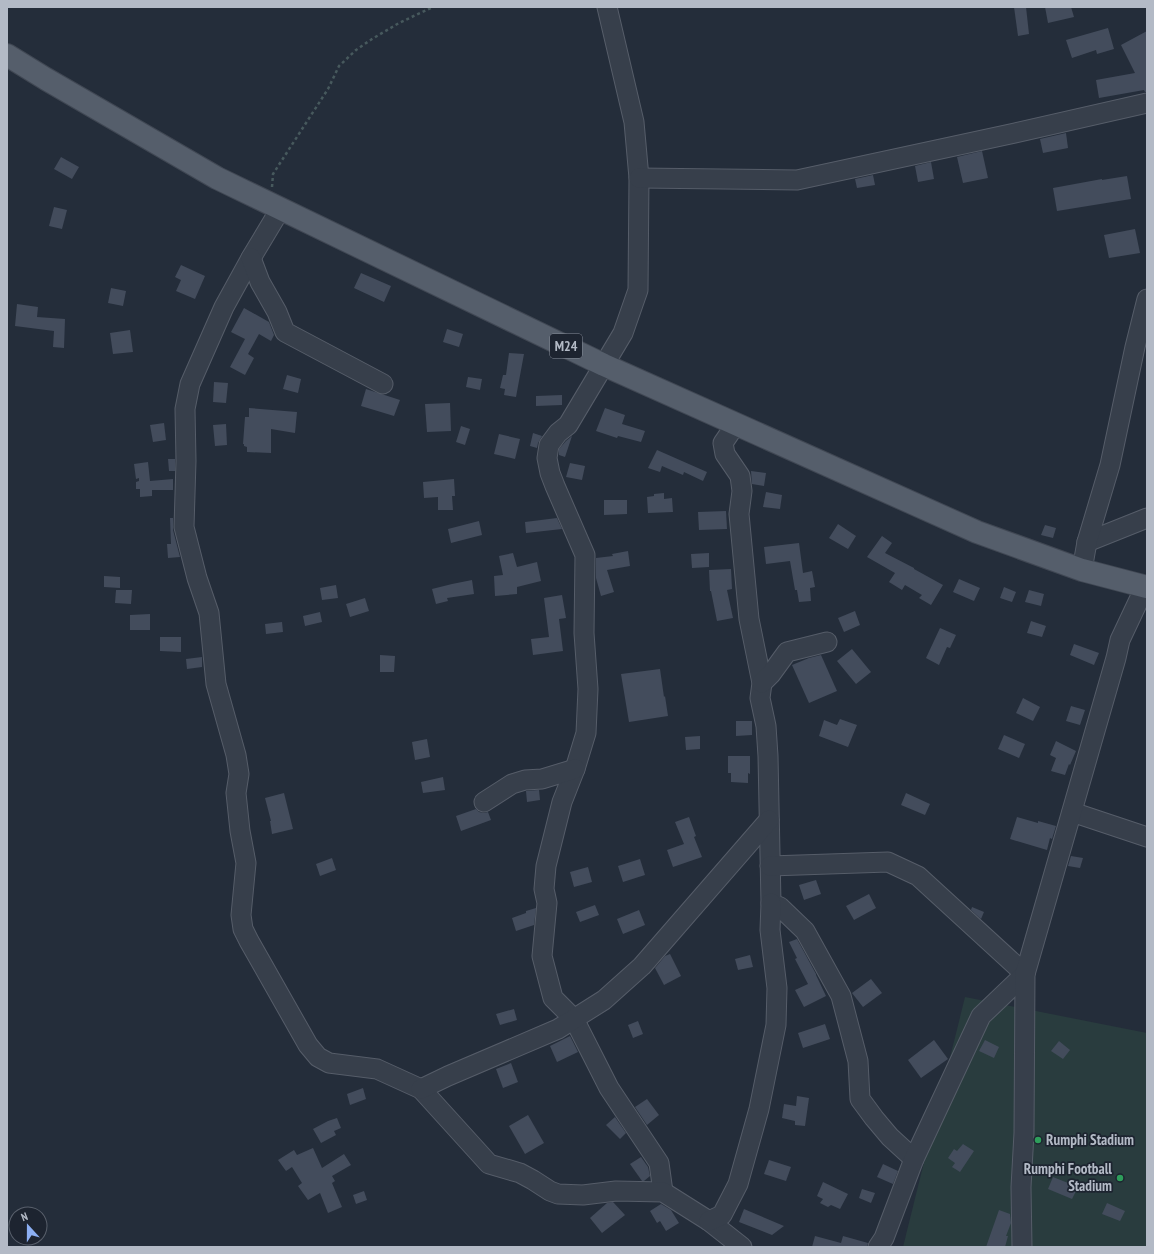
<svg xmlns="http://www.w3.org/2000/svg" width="1154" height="1254" font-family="'PT Sans Narrow',sans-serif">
	<rect width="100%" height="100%" fill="#242d3a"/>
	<path fill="#293c3e" d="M 965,997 L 1147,1033 L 1147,1247 L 903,1247 Z"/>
	<g fill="#434c5c">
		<path d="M 1014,7 L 1026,7 L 1029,34 L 1018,36 Z"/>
		<path d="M 1045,7 L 1071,7 L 1074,17 L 1048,23 Z"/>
		<path d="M 1108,28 L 1114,49 L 1097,54 L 1096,50 L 1072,58 L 1066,40 Z"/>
		<path d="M 1147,31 L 1147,92 L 1145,92 L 1144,90 L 1099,98 L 1096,80 L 1135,73 L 1121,45 Z"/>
		<path d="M 1066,133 L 1068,148 L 1043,153 L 1040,139 Z"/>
		<path d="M 982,151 L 988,178 L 963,183 L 957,157 Z"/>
		<path d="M 61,157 L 79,167 L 72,179 L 54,169 Z"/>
		<path d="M 931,162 L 934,179 L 918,182 L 915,166 Z"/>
		<path d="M 873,175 L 875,185 L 857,188 L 855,179 Z"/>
		<path d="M 1127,176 L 1131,199 L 1057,211 L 1053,188 L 1102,179 L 1102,180 Z"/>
		<path d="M 54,207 L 67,210 L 62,229 L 49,226 Z"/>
		<path d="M 1135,229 L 1140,253 L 1109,258 L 1104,235 Z"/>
		<path d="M 181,265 L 205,276 L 195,299 L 176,291 L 181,280 L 175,277 Z"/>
		<path d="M 361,273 L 391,286 L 384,302 L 354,288 Z"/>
		<path d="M 111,288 L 126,291 L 123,306 L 108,303 Z"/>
		<path d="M 17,304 L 38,307 L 37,317 L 65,319 L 64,348 L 53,347 L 54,331 L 15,326 Z"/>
		<path d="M 244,308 L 269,322 L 274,335 L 271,341 L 259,334 L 248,354 L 254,358 L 245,375 L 230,367 L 245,339 L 231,332 Z"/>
		<path d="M 447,329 L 463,334 L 459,347 L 443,342 Z"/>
		<path d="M 130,330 L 133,352 L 113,354 L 110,333 Z"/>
		<path d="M 509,353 L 524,354 L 516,397 L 504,395 L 505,389 L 500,388 L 503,375 L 506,375 Z"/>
		<path d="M 287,375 L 301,379 L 298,393 L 283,389 Z"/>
		<path d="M 468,377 L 482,379 L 480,390 L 466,387 Z"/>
		<path d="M 214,382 L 228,383 L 226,403 L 213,402 Z"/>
		<path d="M 366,389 L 400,400 L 394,416 L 361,406 Z"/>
		<path d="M 562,395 L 562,405 L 536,406 L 536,396 Z"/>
		<path d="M 450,403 L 451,431 L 427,432 L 425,404 Z"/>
		<path d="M 249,408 L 297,412 L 295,433 L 271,429 L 271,453 L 247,452 L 247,447 L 244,446 L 244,444 L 243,444 L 245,417 L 249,417 Z"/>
		<path d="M 605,408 L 625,415 L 622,424 L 645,431 L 641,442 L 618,436 L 617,438 L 596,431 Z"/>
		<path d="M 164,423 L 166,440 L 153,442 L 150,425 Z"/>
		<path d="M 226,424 L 227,445 L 215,446 L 213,425 Z"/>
		<path d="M 461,426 L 470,429 L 465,445 L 456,442 Z"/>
		<path d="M 533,433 L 542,436 L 538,443 L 537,448 L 530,446 Z"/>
		<path d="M 499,434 L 520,439 L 515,459 L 494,454 Z"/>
		<path d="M 572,436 L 565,457 L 559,455 L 559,449 L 566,441 Z"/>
		<path d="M 657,450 L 707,472 L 703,481 L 684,472 L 683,475 L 662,466 L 660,472 L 648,468 Z"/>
		<path d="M 168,459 L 175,459 L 175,471 L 169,471 Z"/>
		<path d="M 148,462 L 150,481 L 173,479 L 173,490 L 152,490 L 152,496 L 140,497 L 140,489 L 136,489 L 136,482 L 139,481 L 139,478 L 136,479 L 134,464 Z"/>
		<path d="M 570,463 L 585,466 L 582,480 L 566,477 Z"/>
		<path d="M 751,471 L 766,473 L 764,486 L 752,484 Z"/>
		<path d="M 454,479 L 455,496 L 452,496 L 453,510 L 438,510 L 438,497 L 424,498 L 423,482 Z"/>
		<path d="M 766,492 L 782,495 L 780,509 L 763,507 Z"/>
		<path d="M 664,493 L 664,499 L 672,498 L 673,512 L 648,513 L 647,497 L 654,496 L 654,494 Z"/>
		<path d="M 604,500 L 627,500 L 627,514 L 604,515 Z"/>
		<path d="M 726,511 L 727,529 L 699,530 L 698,512 Z"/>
		<path d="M 170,518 L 173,518 L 173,530 L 180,557 L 168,558 L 167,544 L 171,544 Z"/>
		<path d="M 557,518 L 562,529 L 526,533 L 525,522 Z"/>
		<path d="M 479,521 L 482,535 L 451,543 L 448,529 Z"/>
		<path d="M 838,524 L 856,536 L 848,549 L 829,538 Z"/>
		<path d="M 1045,525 L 1056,528 L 1053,538 L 1041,535 Z"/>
		<path d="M 882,536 L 892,543 L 885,553 L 914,568 L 914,569 L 943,585 L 931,605 L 919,598 L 922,595 L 905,585 L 902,590 L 889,582 L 895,573 L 867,557 Z"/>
		<path d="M 799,543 L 803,573 L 812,571 L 815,587 L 810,588 L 811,601 L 799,602 L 797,590 L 795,590 L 790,561 L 766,564 L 764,547 Z"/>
		<path d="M 628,551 L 630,566 L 607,570 L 614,592 L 601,596 L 596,578 L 596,558 L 613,556 L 612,554 Z"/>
		<path d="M 513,553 L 517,567 L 537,562 L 541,581 L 517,587 L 517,594 L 495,596 L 494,576 L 503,575 L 499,556 Z"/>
		<path d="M 709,553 L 709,567 L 692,568 L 691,554 Z"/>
		<path d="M 731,569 L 732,589 L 727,590 L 733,618 L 717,621 L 711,591 L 710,591 L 709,570 Z"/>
		<path d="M 104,576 L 120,577 L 120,588 L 104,587 Z"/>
		<path d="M 959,579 L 980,588 L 974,601 L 953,592 Z"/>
		<path d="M 472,580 L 474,594 L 447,598 L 448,601 L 436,604 L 432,589 L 452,584 Z"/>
		<path d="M 336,585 L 338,598 L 322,600 L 320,588 Z"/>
		<path d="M 1004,587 L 1016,592 L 1012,602 L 1000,598 Z"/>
		<path d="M 116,590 L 132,590 L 131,604 L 115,603 Z"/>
		<path d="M 1029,590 L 1044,594 L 1041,606 L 1025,602 Z"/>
		<path d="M 562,595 L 566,618 L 559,619 L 563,651 L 533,655 L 531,639 L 549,637 L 544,598 Z"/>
		<path d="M 365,598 L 369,611 L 350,617 L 346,604 Z"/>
		<path d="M 855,611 L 860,625 L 844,632 L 838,618 Z"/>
		<path d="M 320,612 L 322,622 L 305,626 L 303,616 Z"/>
		<path d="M 150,614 L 150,630 L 130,630 L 130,615 Z"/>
		<path d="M 1031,621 L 1046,626 L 1042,637 L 1027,633 Z"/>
		<path d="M 282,622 L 283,632 L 266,634 L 265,624 Z"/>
		<path d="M 940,628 L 956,635 L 950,648 L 947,647 L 939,665 L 926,658 Z"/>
		<path d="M 160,637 L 181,637 L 181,652 L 160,651 Z"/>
		<path d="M 1074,644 L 1099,653 L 1094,665 L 1070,655 Z"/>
		<path d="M 852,649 L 871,672 L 856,684 L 837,661 Z"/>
		<path d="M 380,655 L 395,656 L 394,672 L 380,672 Z"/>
		<path d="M 821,655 L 837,691 L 809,703 L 792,665 L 809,658 Z"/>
		<path d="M 202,657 L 202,667 L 187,669 L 186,659 Z"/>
		<path d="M 660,669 L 664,697 L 665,696 L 668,716 L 629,722 L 621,674 Z"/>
		<path d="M 1023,698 L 1040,707 L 1033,721 L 1016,713 Z"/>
		<path d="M 1071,706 L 1085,710 L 1080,725 L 1066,721 Z"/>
		<path d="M 840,719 L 857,725 L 848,747 L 819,736 L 824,720 L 837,725 Z"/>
		<path d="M 736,721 L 752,721 L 752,735 L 736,736 Z"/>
		<path d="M 1004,735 L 1025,744 L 1019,758 L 998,749 Z"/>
		<path d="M 700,736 L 700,749 L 686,750 L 685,737 Z"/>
		<path d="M 427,739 L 430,757 L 415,760 L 412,742 Z"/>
		<path d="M 1056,741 L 1076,751 L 1070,765 L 1069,764 L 1065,775 L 1051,771 L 1056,758 L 1050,755 Z"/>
		<path d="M 728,756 L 750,756 L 750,774 L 748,773 L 748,783 L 731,782 L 731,773 L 728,773 Z"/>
		<path d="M 443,777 L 445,790 L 423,793 L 421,782 Z"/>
		<path d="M 539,790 L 540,800 L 527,802 L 526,791 Z"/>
		<path d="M 284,793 L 293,829 L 272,834 L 270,821 L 271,821 L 265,798 Z"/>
		<path d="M 906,793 L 930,804 L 925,815 L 901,805 Z"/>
		<path d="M 476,809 L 479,812 L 484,813 L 488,812 L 491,820 L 461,831 L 456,816 Z"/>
		<path d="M 689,817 L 696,836 L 694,837 L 702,857 L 673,867 L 667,850 L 684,844 L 675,822 Z"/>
		<path d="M 1017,817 L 1038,823 L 1038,821 L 1056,826 L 1052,839 L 1050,838 L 1047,850 L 1010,839 Z"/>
		<path d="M 1071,856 L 1083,858 L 1080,868 L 1068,866 Z"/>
		<path d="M 332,858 L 336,870 L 320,876 L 316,864 Z"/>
		<path d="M 640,859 L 645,875 L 623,882 L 618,866 Z"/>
		<path d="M 588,867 L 592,882 L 574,887 L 570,872 Z"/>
		<path d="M 816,880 L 821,894 L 804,900 L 799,885 Z"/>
		<path d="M 869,894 L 876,908 L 854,920 L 846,906 Z"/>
		<path d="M 595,905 L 599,915 L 580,922 L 576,912 Z"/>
		<path d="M 972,907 L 984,912 L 981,919 L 971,910 Z"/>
		<path d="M 536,908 L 534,925 L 516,931 L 512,918 L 526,913 L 526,911 Z"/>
		<path d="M 639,910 L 645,925 L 623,934 L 617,919 Z"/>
		<path d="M 797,939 L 816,974 L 816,975 L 826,996 L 804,1007 L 795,990 L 808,984 L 795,959 L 797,958 L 789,942 Z"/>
		<path d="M 670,954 L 681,976 L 664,985 L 655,968 L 665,956 Z"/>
		<path d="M 750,955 L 753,967 L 738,970 L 735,959 Z"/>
		<path d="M 871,979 L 882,993 L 863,1007 L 852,993 Z"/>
		<path d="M 514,1009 L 517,1020 L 500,1025 L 496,1014 Z"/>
		<path d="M 638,1021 L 643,1034 L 633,1038 L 628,1025 Z"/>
		<path d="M 825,1024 L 830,1039 L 803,1048 L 798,1033 Z"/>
		<path d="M 570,1036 L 578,1052 L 557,1062 L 550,1046 Z"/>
		<path d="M 934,1040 L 948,1059 L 921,1078 L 908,1060 Z"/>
		<path d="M 985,1040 L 999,1047 L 994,1058 L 979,1051 Z"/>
		<path d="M 1059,1041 L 1070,1050 L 1063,1059 L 1051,1051 Z"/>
		<path d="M 511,1063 L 518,1082 L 503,1088 L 496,1069 Z"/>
		<path d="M 363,1088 L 366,1099 L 350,1105 L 347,1094 Z"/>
		<path d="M 797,1096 L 809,1098 L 805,1126 L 795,1125 L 795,1121 L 782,1118 L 784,1104 L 796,1106 Z"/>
		<path d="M 647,1099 L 659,1115 L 647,1125 L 635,1107 Z"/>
		<path d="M 528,1115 L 544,1143 L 525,1154 L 509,1126 Z"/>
		<path d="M 615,1117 L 626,1133 L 620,1139 L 606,1125 Z"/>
		<path d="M 337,1118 L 341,1128 L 334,1131 L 336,1135 L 321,1143 L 313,1129 L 328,1121 Z"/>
		<path d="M 963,1144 L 974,1151 L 960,1172 L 952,1167 L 955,1163 L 948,1158 L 954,1149 L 957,1151 Z"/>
		<path d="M 313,1148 L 322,1168 L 344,1154 L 351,1165 L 332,1176 L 335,1181 L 332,1183 L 342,1207 L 328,1213 L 320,1193 L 308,1200 L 298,1186 L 302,1183 L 292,1167 L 286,1171 L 278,1160 L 294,1150 L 297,1155 Z"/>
		<path d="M 641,1157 L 648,1167 L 650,1176 L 644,1181 L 642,1181 L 630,1164 Z"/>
		<path d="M 769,1160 L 791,1167 L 786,1181 L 764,1174 Z"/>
		<path d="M 883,1164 L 898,1171 L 893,1184 L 877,1177 Z"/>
		<path d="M 1053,1177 L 1078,1187 L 1072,1199 L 1048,1189 Z"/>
		<path d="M 823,1182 L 848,1194 L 840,1209 L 831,1205 L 828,1207 L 820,1203 L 823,1199 L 817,1196 Z"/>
		<path d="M 862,1189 L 875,1193 L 871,1203 L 859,1198 Z"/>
		<path d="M 364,1191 L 367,1200 L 356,1204 L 353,1195 Z"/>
		<path d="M 613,1202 L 625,1215 L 602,1233 L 590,1218 L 607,1203 Z"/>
		<path d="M 1107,1203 L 1125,1211 L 1120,1221 L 1102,1214 Z"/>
		<path d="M 661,1204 L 671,1210 L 679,1223 L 666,1231 L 660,1221 L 657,1223 L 650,1211 Z"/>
		<path d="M 744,1209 L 784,1226 L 772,1235 L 739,1222 Z"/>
		<path d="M 999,1210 L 1010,1214 L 1011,1223 L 1006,1236 L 1008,1236 L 1005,1247 L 986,1247 Z"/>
		<path d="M 815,1236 L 841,1243 L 843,1236 L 868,1243 L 867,1247 L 812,1247 Z"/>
	</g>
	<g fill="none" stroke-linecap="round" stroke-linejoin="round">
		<defs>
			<g id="minor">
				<path d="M 607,7 L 634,122 L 639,178 L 638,290 L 623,333 L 568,425 L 558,433 L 549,445 L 547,458 L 550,473 L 555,486 L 585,555 L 584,633 L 588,689 L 586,733 L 575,769 L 562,802 L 546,866 L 544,889 L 547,903 L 542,956 L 553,998 L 574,1019 L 609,1088 L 659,1163 L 663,1192"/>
				<path d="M 639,178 L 797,180 L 1015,133 L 1147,103"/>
				<path d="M 281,208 L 251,258 L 224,307 L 190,384 L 185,409 L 186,461 L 184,527 L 197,578 L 209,613 L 216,684 L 236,755 L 239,774 L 236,793 L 240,831 L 246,863 L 241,915 L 243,929 L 249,941 L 308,1045 L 318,1057 L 329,1063 L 377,1069 L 421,1089 L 489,1164 L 520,1173 L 533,1180 L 550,1191 L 558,1194 L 583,1195 L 616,1191 L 663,1192 L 709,1221 L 742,1247"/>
				<path d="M 251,258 L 260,282 L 277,312 L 285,332 L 383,384"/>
				<path d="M 736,424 L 723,443 L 725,454 L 740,476 L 742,491 L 739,514 L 749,619 L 762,683 L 760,698 L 766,726 L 768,756 L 771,903 L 780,907 L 805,931 L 841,996 L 858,1061 L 860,1099 L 874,1118 L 890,1137 L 914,1159"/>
				<path d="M 1087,542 L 1147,518"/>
				<path d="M 1082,570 L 1087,542 L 1110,465 L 1135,347 L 1147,299"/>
				<path d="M 762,683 L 771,674 L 787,652 L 827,642"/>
				<path d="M 484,802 L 512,784 L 525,780 L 542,779 L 575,769"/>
				<path d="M 1072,812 L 1147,837"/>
				<path d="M 770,866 L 888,862 L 918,876 L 1025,974"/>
				<path d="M 421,1089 L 448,1076 L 558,1029 L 604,1000 L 642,966 L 769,820"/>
				<path d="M 709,1221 L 722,1215 L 738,1184 L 759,1109 L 776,1025 L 777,988 L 770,930 L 771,903"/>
				<path d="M 878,1247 L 884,1238 L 914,1159 L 981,1016 L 1025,974"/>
				<path d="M 1022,1247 L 1021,1187 L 1024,1133 L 1025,974 L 1116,658 L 1120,640 L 1145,587"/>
			</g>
			<path id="major" d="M 7,55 L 46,79 L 217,178 L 604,365 L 977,532 L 1082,570 L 1147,587"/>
		</defs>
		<use href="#minor" stroke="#565d69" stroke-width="21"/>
		<use href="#major" stroke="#414854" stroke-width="24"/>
		<path stroke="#47595d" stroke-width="2.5" stroke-dasharray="3 3" stroke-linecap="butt" d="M 272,187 L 273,174 L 328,89 L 339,66 L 356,50 L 372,39 L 399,23 L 433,7"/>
		<use href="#minor" stroke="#373f4b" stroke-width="19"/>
		<use href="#major" stroke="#555e6b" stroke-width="22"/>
	</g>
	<g fill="#2e9e5b" stroke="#1d2430" stroke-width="1.5">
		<circle cx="1038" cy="1140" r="4"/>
		<circle cx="1120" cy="1178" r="4"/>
	</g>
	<g text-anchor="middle" stroke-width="3.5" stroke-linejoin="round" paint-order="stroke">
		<rect fill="#1d2430" stroke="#868d99" stroke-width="1" x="550" y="334" width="32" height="24" rx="3"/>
		<g font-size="14" font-weight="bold" fill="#b3bac6">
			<text x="566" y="351">M24</text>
		</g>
		<g font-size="15" font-weight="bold" fill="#b3bac6" stroke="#1d2430" text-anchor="start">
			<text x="1046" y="1145">Rumphi Stadium</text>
			<text x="1112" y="1174" text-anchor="end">Rumphi Football<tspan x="1112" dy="17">Stadium</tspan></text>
		</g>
	</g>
	<rect width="1154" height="1254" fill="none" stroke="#b3bac6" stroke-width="16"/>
	<g transform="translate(28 1226) rotate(339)"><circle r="19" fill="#1d2430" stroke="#59606c"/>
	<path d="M0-3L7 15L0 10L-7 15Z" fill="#8caff3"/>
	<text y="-6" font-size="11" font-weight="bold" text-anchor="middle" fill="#b3bac6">N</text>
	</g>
</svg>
